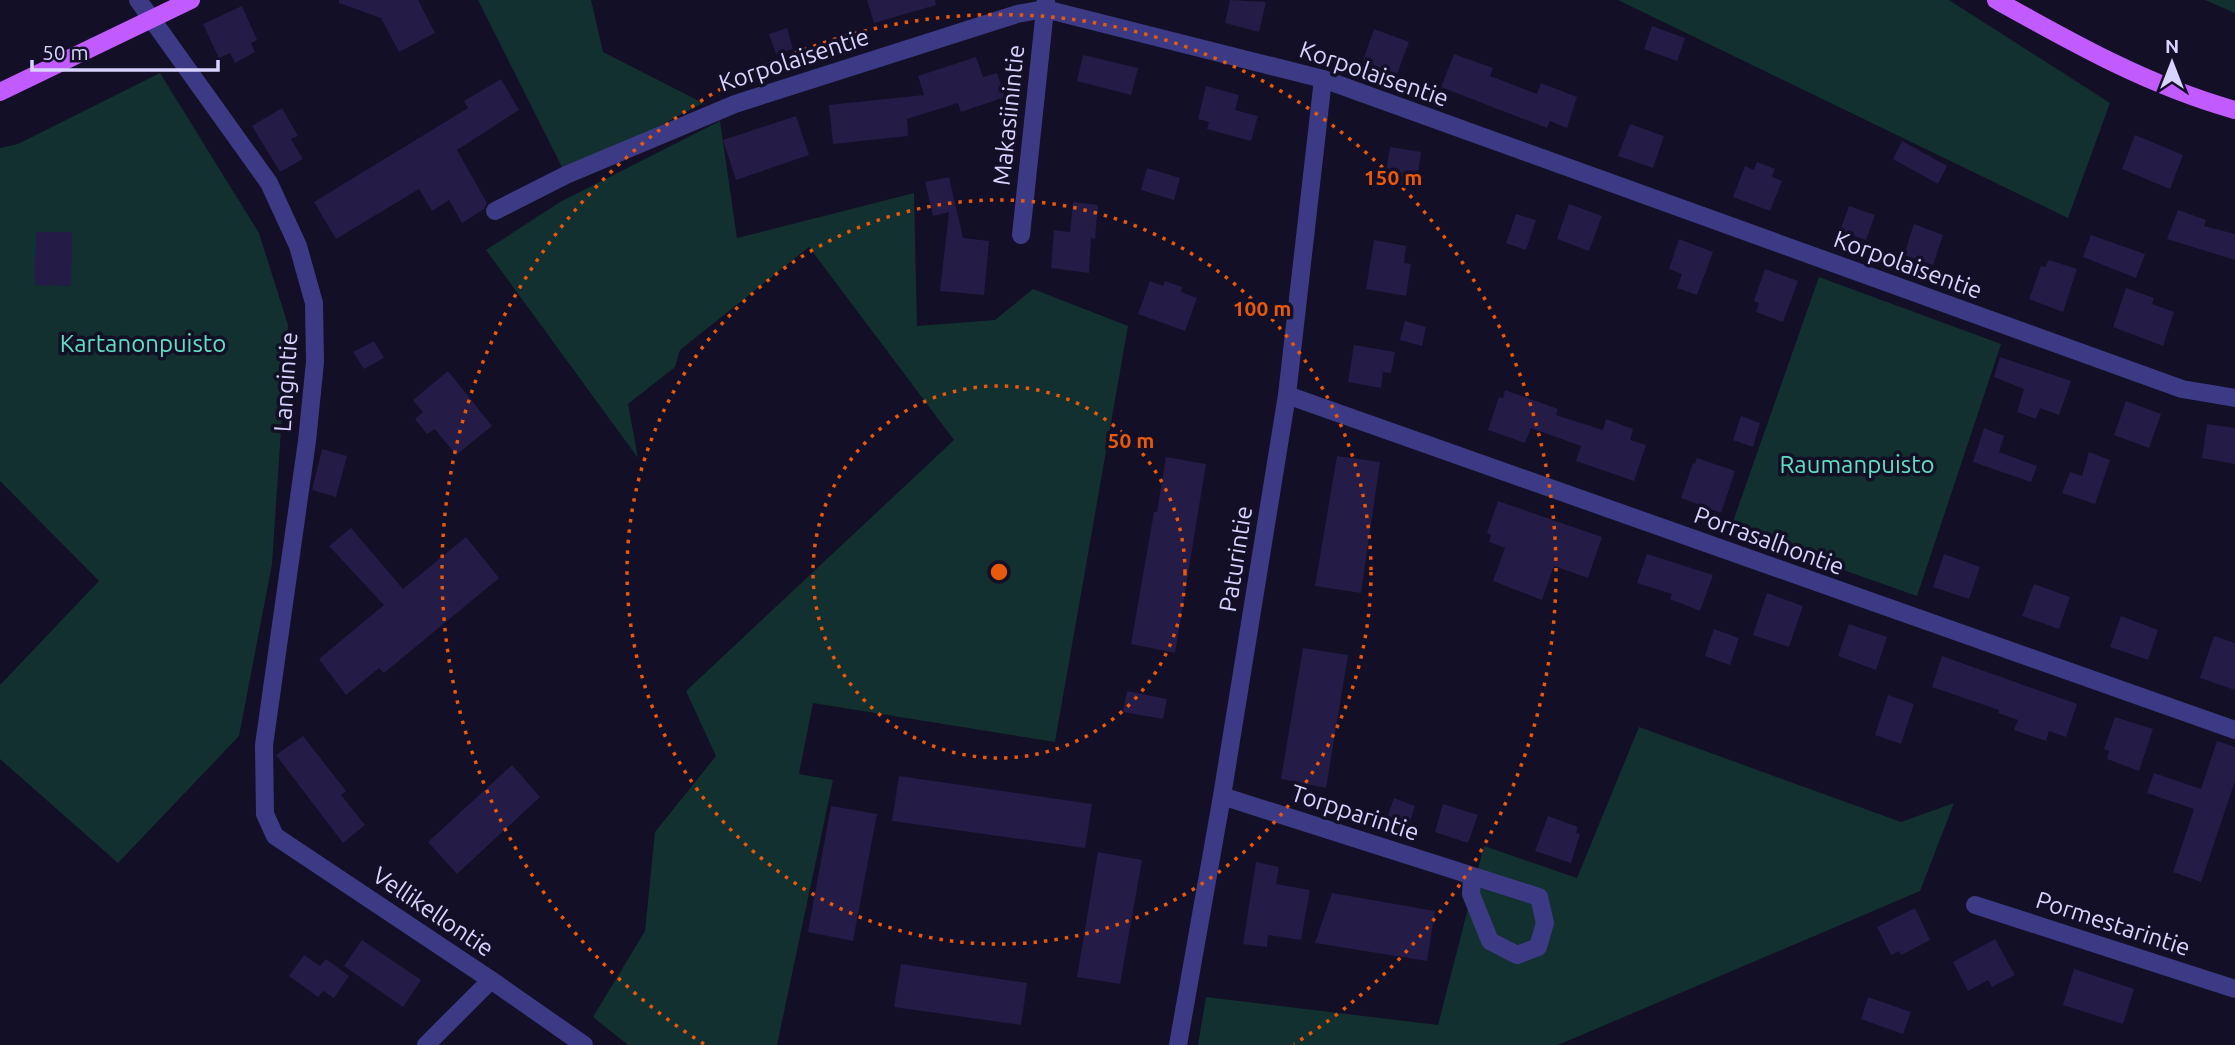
<svg xmlns="http://www.w3.org/2000/svg" width="2235" height="1045" font-family="Ubuntu,sans-serif">
	<rect width="100%" height="100%" fill="#130f26"/>
	<g fill="#12302f">
		<path d="M 478,0 L 591,0 L 603,52 L 703,103 L 566,175 Z"/>
		<path d="M 1618,0 L 1949,0 L 2110,103 L 2068,218 Z"/>
		<path d="M 2205,0 L 2235,0 L 2235,13 Z"/>
		<path d="M 160,73 L 259,233 L 288,325 L 272,564 L 239,736 L 118,863 L 0,759 L 0,685 L 99,581 L 0,481 L 0,148 L 18,144 Z"/>
		<path d="M 720,121 L 737,238 L 914,193 L 917,326 L 995,320 L 1033,289 L 1128,326 L 1055,742 L 813,703 L 799,774 L 833,780 L 777,1045 L 628,1045 L 593,1017 L 645,931 L 655,832 L 716,756 L 686,691 L 954,440 L 809,247 L 680,350 L 675,367 L 628,404 L 638,458 L 486,250 L 560,202 Z"/>
		<path d="M 1819,277 L 2001,344 L 1917,596 L 1730,530 Z"/>
		<path d="M 1639,727 L 1901,822 L 1954,803 L 1920,891 L 1558,1045 L 1198,1045 L 1206,997 L 1438,1025 L 1484,846 L 1577,878 Z"/>
	</g>
	<g fill="#241b47">
		<path d="M 339,0 L 418,0 L 435,33 L 399,52 L 381,18 L 339,3 Z"/>
		<path d="M 867,0 L 935,0 L 936,5 L 874,23 Z"/>
		<path d="M 1230,0 L 1266,2 L 1259,32 L 1225,23 Z"/>
		<path d="M 242,6 L 257,40 L 251,43 L 255,52 L 235,63 L 230,53 L 219,58 L 203,24 Z"/>
		<path d="M 1652,26 L 1685,38 L 1677,61 L 1644,49 Z"/>
		<path d="M 787,28 L 793,49 L 776,54 L 769,34 Z"/>
		<path d="M 1374,29 L 1409,42 L 1397,74 L 1363,61 Z"/>
		<path d="M 1454,54 L 1493,68 L 1490,76 L 1537,94 L 1541,83 L 1577,97 L 1567,128 L 1550,121 L 1547,128 L 1441,87 Z"/>
		<path d="M 1083,55 L 1138,68 L 1131,95 L 1077,81 Z"/>
		<path d="M 976,57 L 983,77 L 997,73 L 1005,97 L 961,112 L 958,103 L 907,119 L 908,136 L 833,144 L 829,105 L 924,95 L 918,76 Z"/>
		<path d="M 501,79 L 519,110 L 457,150 L 487,203 L 484,209 L 462,223 L 449,200 L 432,211 L 419,189 L 336,239 L 314,202 L 468,108 L 464,101 Z"/>
		<path d="M 1206,86 L 1239,95 L 1235,110 L 1258,116 L 1251,141 L 1207,129 L 1209,122 L 1198,119 Z"/>
		<path d="M 282,108 L 298,136 L 291,139 L 303,159 L 280,172 L 252,126 Z"/>
		<path d="M 796,116 L 809,155 L 736,180 L 723,140 Z"/>
		<path d="M 1630,124 L 1664,136 L 1653,168 L 1618,156 Z"/>
		<path d="M 2135,135 L 2183,155 L 2170,189 L 2122,169 Z"/>
		<path d="M 1902,141 L 1947,166 L 1938,184 L 1893,159 Z"/>
		<path d="M 1390,147 L 1421,152 L 1416,187 L 1384,183 Z"/>
		<path d="M 1757,162 L 1775,169 L 1772,177 L 1782,181 L 1770,211 L 1733,197 L 1745,166 L 1754,170 Z"/>
		<path d="M 1147,168 L 1180,178 L 1174,200 L 1141,190 Z"/>
		<path d="M 949,177 L 963,238 L 989,241 L 984,295 L 940,291 L 949,212 L 933,216 L 925,182 Z"/>
		<path d="M 1073,202 L 1098,205 L 1095,239 L 1091,238 L 1089,273 L 1051,268 L 1054,230 L 1070,232 Z"/>
		<path d="M 1569,204 L 1602,216 L 1589,251 L 1557,239 Z"/>
		<path d="M 1849,206 L 1875,215 L 1866,240 L 1840,231 Z"/>
		<path d="M 2178,210 L 2206,220 L 2204,226 L 2235,234 L 2235,260 L 2167,239 Z"/>
		<path d="M 1516,214 L 1536,220 L 1526,250 L 1506,243 Z"/>
		<path d="M 1914,224 L 1943,235 L 1933,265 L 1904,255 Z"/>
		<path d="M 36,232 L 72,232 L 71,286 L 35,285 Z"/>
		<path d="M 2091,235 L 2145,254 L 2136,278 L 2083,257 Z"/>
		<path d="M 1679,239 L 1713,252 L 1697,295 L 1677,288 L 1682,274 L 1669,269 Z"/>
		<path d="M 1374,240 L 1406,246 L 1404,263 L 1411,264 L 1406,296 L 1366,289 Z"/>
		<path d="M 2049,260 L 2077,269 L 2063,312 L 2029,299 L 2041,266 L 2045,267 Z"/>
		<path d="M 1765,269 L 1798,281 L 1783,322 L 1756,312 L 1759,303 L 1754,301 Z"/>
		<path d="M 1150,281 L 1163,286 L 1165,281 L 1182,287 L 1181,292 L 1197,298 L 1185,331 L 1138,314 Z"/>
		<path d="M 2126,288 L 2154,298 L 2152,304 L 2174,312 L 2163,346 L 2113,327 Z"/>
		<path d="M 1405,321 L 1426,327 L 1422,346 L 1400,340 Z"/>
		<path d="M 374,341 L 384,358 L 364,369 L 353,352 Z"/>
		<path d="M 1354,345 L 1395,352 L 1391,373 L 1383,372 L 1381,388 L 1348,382 Z"/>
		<path d="M 2000,357 L 2071,381 L 2059,415 L 2040,408 L 2036,419 L 2017,412 L 2024,389 L 1994,377 Z"/>
		<path d="M 448,371 L 492,426 L 456,455 L 435,429 L 427,434 L 415,419 L 423,412 L 413,400 Z"/>
		<path d="M 1505,390 L 1558,409 L 1556,415 L 1603,430 L 1606,419 L 1633,429 L 1630,440 L 1646,445 L 1634,481 L 1576,461 L 1581,446 L 1531,428 L 1525,443 L 1488,430 L 1499,397 L 1503,398 Z"/>
		<path d="M 2126,401 L 2161,414 L 2149,448 L 2114,435 Z"/>
		<path d="M 1741,416 L 1760,423 L 1753,447 L 1733,440 Z"/>
		<path d="M 2207,424 L 2235,428 L 2235,464 L 2202,458 Z"/>
		<path d="M 1984,428 L 2004,436 L 1999,452 L 2037,466 L 2031,482 L 1973,462 Z"/>
		<path d="M 322,449 L 347,456 L 336,497 L 312,490 Z"/>
		<path d="M 2089,452 L 2110,460 L 2095,504 L 2062,493 L 2070,472 L 2082,476 Z"/>
		<path d="M 1337,456 L 1380,462 L 1361,593 L 1315,586 Z"/>
		<path d="M 1166,457 L 1206,464 L 1175,653 L 1131,644 L 1154,512 L 1157,512 Z"/>
		<path d="M 1697,458 L 1735,471 L 1721,513 L 1681,498 L 1693,463 L 1695,464 Z"/>
		<path d="M 1498,501 L 1602,537 L 1588,578 L 1554,566 L 1542,600 L 1493,581 L 1505,548 L 1489,542 L 1491,535 L 1487,533 Z"/>
		<path d="M 351,528 L 403,589 L 466,537 L 499,578 L 384,673 L 379,668 L 346,695 L 319,659 L 384,605 L 329,546 Z"/>
		<path d="M 1647,554 L 1713,575 L 1700,611 L 1670,599 L 1672,594 L 1637,583 Z"/>
		<path d="M 1944,554 L 1980,567 L 1969,599 L 1933,587 Z"/>
		<path d="M 2034,584 L 2070,597 L 2059,629 L 2022,616 Z"/>
		<path d="M 1767,593 L 1803,606 L 1789,647 L 1753,635 Z"/>
		<path d="M 2121,616 L 2158,630 L 2148,660 L 2110,647 Z"/>
		<path d="M 1849,624 L 1887,637 L 1876,670 L 1838,656 Z"/>
		<path d="M 1714,629 L 1739,638 L 1730,665 L 1705,656 Z"/>
		<path d="M 2214,636 L 2235,643 L 2235,690 L 2200,678 Z"/>
		<path d="M 1303,648 L 1348,655 L 1326,788 L 1281,779 Z"/>
		<path d="M 1942,656 L 2077,704 L 2066,737 L 2049,731 L 2046,741 L 2014,730 L 2018,720 L 1998,713 L 1999,710 L 1932,687 Z"/>
		<path d="M 1127,691 L 1167,699 L 1163,719 L 1123,712 Z"/>
		<path d="M 1888,695 L 1914,704 L 1901,744 L 1875,735 Z"/>
		<path d="M 2115,717 L 2153,729 L 2139,771 L 2107,759 L 2109,751 L 2104,749 Z"/>
		<path d="M 303,736 L 346,791 L 341,795 L 365,825 L 343,843 L 276,755 Z"/>
		<path d="M 2217,741 L 2235,747 L 2235,781 L 2201,882 L 2173,872 L 2194,809 L 2147,793 L 2154,773 L 2201,789 Z"/>
		<path d="M 512,765 L 540,797 L 457,874 L 428,842 Z"/>
		<path d="M 899,776 L 1092,804 L 1085,848 L 892,821 Z"/>
		<path d="M 1394,798 L 1415,806 L 1409,825 L 1387,818 Z"/>
		<path d="M 1443,804 L 1478,815 L 1468,843 L 1435,832 Z"/>
		<path d="M 831,806 L 877,814 L 853,941 L 808,932 Z"/>
		<path d="M 1548,816 L 1578,827 L 1576,833 L 1580,834 L 1571,863 L 1535,851 Z"/>
		<path d="M 1098,852 L 1142,860 L 1120,984 L 1077,977 Z"/>
		<path d="M 1256,862 L 1279,867 L 1276,884 L 1310,890 L 1301,940 L 1268,935 L 1267,947 L 1243,944 Z"/>
		<path d="M 1332,893 L 1435,911 L 1427,961 L 1315,943 Z"/>
		<path d="M 1915,908 L 1930,940 L 1901,955 L 1899,951 L 1891,955 L 1877,927 Z"/>
		<path d="M 1995,939 L 2015,975 L 1992,987 L 1988,980 L 1968,991 L 1953,962 Z"/>
		<path d="M 362,940 L 421,980 L 403,1007 L 344,966 Z"/>
		<path d="M 304,955 L 320,966 L 326,959 L 349,976 L 334,998 L 323,991 L 318,997 L 289,976 Z"/>
		<path d="M 901,964 L 1027,983 L 1021,1025 L 894,1007 Z"/>
		<path d="M 2074,969 L 2134,989 L 2123,1024 L 2063,1005 Z"/>
		<path d="M 1868,997 L 1911,1012 L 1903,1034 L 1861,1019 Z"/>
	</g>
	<g fill="none" stroke-linecap="round" stroke-linejoin="round">
		<g stroke="#3d3a85" stroke-width="18">
			<path d="M 138,0 L 269,183 L 298,246 L 314,303 L 315,362 L 307,441 L 264,745 L 265,814 L 275,836 L 491,980 L 584,1045"/>
			<path d="M 495,211 L 566,175 L 735,104 L 1017,14 L 1045,9 L 1323,79 L 2182,389 L 2235,398"/>
			<path d="M 1021,235 L 1046,0"/>
			<path d="M 1287,395 L 2235,730"/>
			<path d="M 1222,796 L 1539,897 L 1545,923 L 1538,947 L 1517,955 L 1490,941 L 1471,894 L 1472,876"/>
			<path d="M 1975,905 L 2235,989"/>
			<path d="M 426,1045 L 491,980"/>
			<path d="M 1178,1045 L 1222,796 L 1287,395 L 1323,79"/>
		</g>
		<g stroke="#c25bff" stroke-width="18">
			<path d="M 1996,0 C 2073,43 2149,86 2235,110"/>
			<path d="M 0,92 L 191,0"/>
		</g>
	</g>
	<g fill="none" stroke="#e8590c" stroke-width="3.5" stroke-dasharray="3.5 7">
		<circle cx="999" cy="572" r="186"/>
		<circle cx="999" cy="572" r="372"/>
		<path d="M704 1044A557 557 0 1 1 1294 1044"/>
	</g>
	<g text-anchor="middle" stroke-width="7" stroke-linejoin="round" paint-order="stroke">
		<g font-size="24" fill="#d9d4ff" stroke="#130f26">
			<text transform="translate(794 60) rotate(-18)" y="8">Korpolaisentie</text>
			<text transform="translate(1374 74) rotate(19)" y="8">Korpolaisentie</text>
			<text transform="translate(1009 115) rotate(-84)" y="8">Makasiinintie</text>
			<text transform="translate(1908 265) rotate(20)" y="8">Korpolaisentie</text>
			<text transform="translate(286 382) rotate(-86)" y="8">Langintie</text>
			<text transform="translate(1769 541) rotate(20)" y="8">Porrasalhontie</text>
			<text transform="translate(1236 559) rotate(-81)" y="8">Paturintie</text>
			<text transform="translate(1355 813) rotate(18)" y="8">Torpparintie</text>
			<text transform="translate(433 912) rotate(34)" y="8">Vellikellontie</text>
			<text transform="translate(2113 924) rotate(18)" y="8">Pormestarintie</text>
		</g>
		<g font-size="24" fill="#5fe0c0" stroke="#130f26">
			<text x="143" y="352">Kartanonpuisto</text>
			<text x="1857" y="473">Raumanpuisto</text>
		</g>
	</g>
	<circle cx="999" cy="572" r="10" fill="#e8590c" stroke="#130f26" stroke-width="3.5"/>
	<g font-size="21" text-anchor="middle" font-weight="bold" fill="#e8590c" stroke="#130f26" stroke-width="7" stroke-linejoin="round" paint-order="stroke">
		<text x="1393" y="185">150 m</text>
		<text x="1262" y="316">100 m</text>
		<text x="1131" y="448">50 m</text>
	</g>
	<g transform="translate(2172 63)" stroke="#130f26" stroke-width="5" paint-order="stroke">
	<path d="M0-5L12 26L0 18L-12 26Z" fill="#d9d4ff"/>
	<text y="-10" font-size="19" font-weight="bold" text-anchor="middle" fill="#d9d4ff">N</text>
	</g>
	<path d="M32 60v10h186v-10" fill="none" stroke="#d9d4ff" stroke-width="3.5"/>
	<text x="42" y="60" font-size="21" fill="#d9d4ff" stroke="#130f26" stroke-width="5" paint-order="stroke">50 m</text>
</svg>
